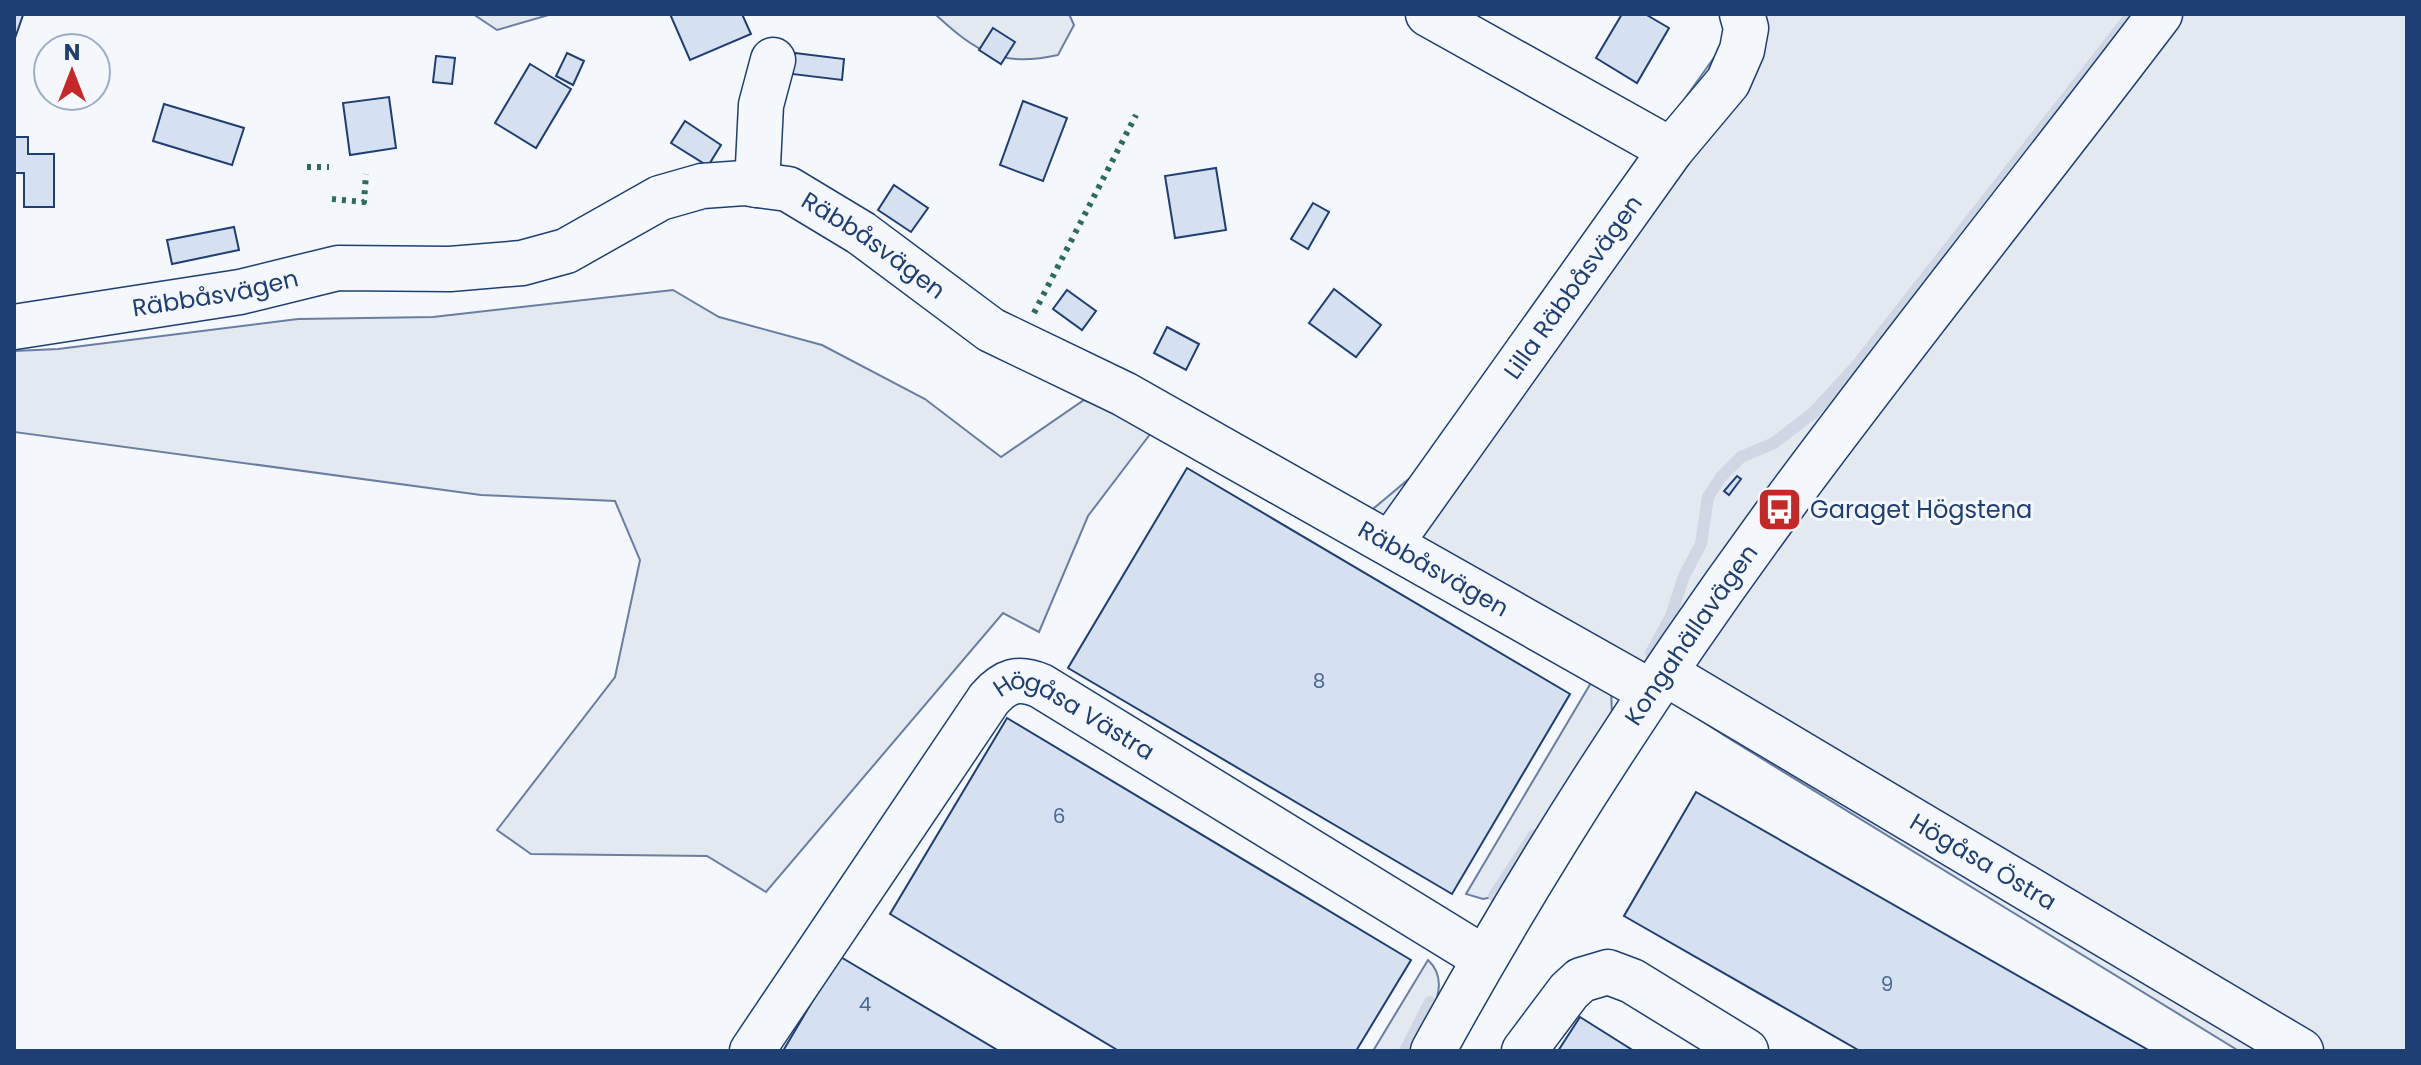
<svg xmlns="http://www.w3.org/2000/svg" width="2421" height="1065" font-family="Poppins,sans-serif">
	<rect width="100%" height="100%" fill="#f4f7fb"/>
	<g fill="#e3e9f0" stroke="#687fa3" stroke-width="2">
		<path d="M 473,14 L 552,14 L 497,30 Z"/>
		<path d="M 935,14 L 1069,14 L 1074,25 L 1058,55 C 1001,68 976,52 935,14 Z"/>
		<path d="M 1745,14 L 2407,14 L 2407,1051 L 2239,1051 L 1725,736 L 1373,509 L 1423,467 Z"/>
		<path d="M 673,290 L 719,317 L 822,345 L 925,399 L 1001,457 L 1084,400 L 1154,429 L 1088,516 L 1039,632 L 1003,613 L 766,892 L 707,856 L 531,854 L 497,830 L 615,677 L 640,560 L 615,501 L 481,495 L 14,432 L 14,351 L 58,349 L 298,319 L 433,317 Z"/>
		<path d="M 1598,671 L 1611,686 L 1612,716 L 1498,896 L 1483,899 L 1466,894 Z"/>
		<path d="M 1428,960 C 1456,986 1423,1025 1409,1051 L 1373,1051 Z"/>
	</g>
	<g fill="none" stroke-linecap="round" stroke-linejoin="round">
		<g stroke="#cfd7e4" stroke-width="12">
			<path d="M 1651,653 L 1671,616 L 1684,576 L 1701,544 L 1708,497 L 1721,477 L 1741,457 L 1774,443 L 1813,413 L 1858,364 L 2132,14"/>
			<path d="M 1494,896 L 1534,835"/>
			<path d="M 1405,1051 L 1430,1002"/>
		</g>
	</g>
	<g fill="#d5e0f0" stroke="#1d3f73" stroke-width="2">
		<path d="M 14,14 L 23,15 L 14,41 Z"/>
		<path d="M 670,14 L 742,14 L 751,34 L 690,60 Z"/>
		<path d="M 1622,14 L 1645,14 L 1669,28 L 1637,83 L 1596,58 Z"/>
		<path d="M 993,28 L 1015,42 L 1001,64 L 979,50 Z"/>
		<path d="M 567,53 L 584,61 L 573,85 L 556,76 Z"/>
		<path d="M 795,53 L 844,59 L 842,80 L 792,74 Z"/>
		<path d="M 436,56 L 455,58 L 452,84 L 433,82 Z"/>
		<path d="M 530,64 L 571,89 L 536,148 L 495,123 Z"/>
		<path d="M 389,97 L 396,148 L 350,155 L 343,103 Z"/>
		<path d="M 1023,101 L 1067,118 L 1043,181 L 1000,165 Z"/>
		<path d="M 164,104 L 244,128 L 232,165 L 153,141 Z"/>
		<path d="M 685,121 L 721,145 L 708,166 L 671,143 Z"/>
		<path d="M 14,137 L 28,137 L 28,154 L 54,154 L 54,207 L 24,207 L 24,173 L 14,173 Z"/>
		<path d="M 1216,168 L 1226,230 L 1175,238 L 1165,176 Z"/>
		<path d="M 894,185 L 928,208 L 911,232 L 878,210 Z"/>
		<path d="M 1313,203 L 1329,212 L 1308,249 L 1291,239 Z"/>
		<path d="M 234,227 L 239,250 L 172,264 L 167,240 Z"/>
		<path d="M 1334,289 L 1381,325 L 1356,357 L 1309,323 Z"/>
		<path d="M 1067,290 L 1096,311 L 1082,330 L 1053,309 Z"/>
		<path d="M 1167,327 L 1199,344 L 1186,370 L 1154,353 Z"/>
		<path d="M 1187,468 L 1570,694 L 1452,894 L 1068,668 Z"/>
		<path d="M 1737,476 L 1741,479 L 1729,495 L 1724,491 Z"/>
		<path d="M 1007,718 L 1411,960 L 1356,1051 L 1119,1051 L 890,914 Z"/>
		<path d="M 1696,792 L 2150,1051 L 1860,1051 L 1624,916 Z"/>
		<path d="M 839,956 L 999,1051 L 783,1051 Z"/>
		<path d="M 1580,1017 L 1634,1051 L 1558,1051 Z"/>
	</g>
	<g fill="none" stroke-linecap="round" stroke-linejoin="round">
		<defs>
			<g id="minor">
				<path d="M 1428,14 L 1671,150"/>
				<path d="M 757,185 L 761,105 L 773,60"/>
				<path id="s1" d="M 14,327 L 240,292 L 338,268 L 450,269 L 522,263 L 566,251 L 660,198 L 702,186 L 744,183 L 788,189 L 861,233 L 991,330 L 1124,394 L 1651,692"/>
				<path id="s2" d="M 1391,543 L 1671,150 L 1728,82 L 1742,50 L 1746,28 L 1742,14"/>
				<path id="s3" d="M 1665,673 L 2301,1051"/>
				<path id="s4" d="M 752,1051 L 989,699 C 1005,681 1018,676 1041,686 L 1484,958"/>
				<path id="s5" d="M 1433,1051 C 1536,863 1653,682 1780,509 C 1903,342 2034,180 2160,14"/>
				<path d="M 1524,1051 L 1569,991 L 1581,980 L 1608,972 L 1632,981 L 1746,1051"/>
			</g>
		</defs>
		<use href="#minor" stroke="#1d3f73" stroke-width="47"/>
		<use href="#minor" stroke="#f4f7fb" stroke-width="44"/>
		<g stroke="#2c6c60" stroke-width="6" stroke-dasharray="4 6" stroke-linecap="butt">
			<path d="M 307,167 L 329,167"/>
			<path d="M 332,199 L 364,202 L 366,174"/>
			<path d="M 1034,313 L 1136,115"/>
		</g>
	</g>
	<defs>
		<symbol id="bus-square" viewBox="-11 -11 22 22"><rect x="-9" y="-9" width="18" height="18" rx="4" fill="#c62828" stroke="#f4f7fb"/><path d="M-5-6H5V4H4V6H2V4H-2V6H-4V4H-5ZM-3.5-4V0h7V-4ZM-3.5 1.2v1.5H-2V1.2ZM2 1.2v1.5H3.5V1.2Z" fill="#fff"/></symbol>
	</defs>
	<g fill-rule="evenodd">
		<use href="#bus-square" x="1754" y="484" width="51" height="51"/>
	</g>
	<g text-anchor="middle" stroke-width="6" stroke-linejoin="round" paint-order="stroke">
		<g font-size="20" fill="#4b6792">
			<text x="1319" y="688">8</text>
			<text x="1059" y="823">6</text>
			<text x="1887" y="991">9</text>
			<text x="865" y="1011">4</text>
		</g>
		<g font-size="24" fill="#1d3f73" stroke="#f4f7fb">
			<text dy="8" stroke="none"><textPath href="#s1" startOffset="900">Räbbåsvägen</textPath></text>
			<text dy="8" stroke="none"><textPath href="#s2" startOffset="314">Lilla Räbbåsvägen</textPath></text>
			<text dy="8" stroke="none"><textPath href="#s1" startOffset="204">Räbbåsvägen</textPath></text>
			<text dy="8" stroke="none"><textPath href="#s1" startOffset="1548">Räbbåsvägen</textPath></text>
			<text dy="8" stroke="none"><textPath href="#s5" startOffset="490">Kongahällavägen</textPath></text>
			<text dy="8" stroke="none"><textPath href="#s4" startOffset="524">Högåsa Västra</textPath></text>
			<text dy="8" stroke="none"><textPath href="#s3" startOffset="370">Högåsa Östra</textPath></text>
		</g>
		<g font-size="24" fill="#1d3f73" stroke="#f4f7fb" text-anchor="start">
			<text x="1810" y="518">Garaget Högstena</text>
		</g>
	</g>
	<rect width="2421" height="1065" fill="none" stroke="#1d3f73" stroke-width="32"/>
	<g transform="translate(72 72)"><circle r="38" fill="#f4f7fb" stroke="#9eadc5" stroke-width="2"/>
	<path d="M0-6L14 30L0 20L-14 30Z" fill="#c62828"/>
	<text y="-12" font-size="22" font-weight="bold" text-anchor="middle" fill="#1d3f73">N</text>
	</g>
</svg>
